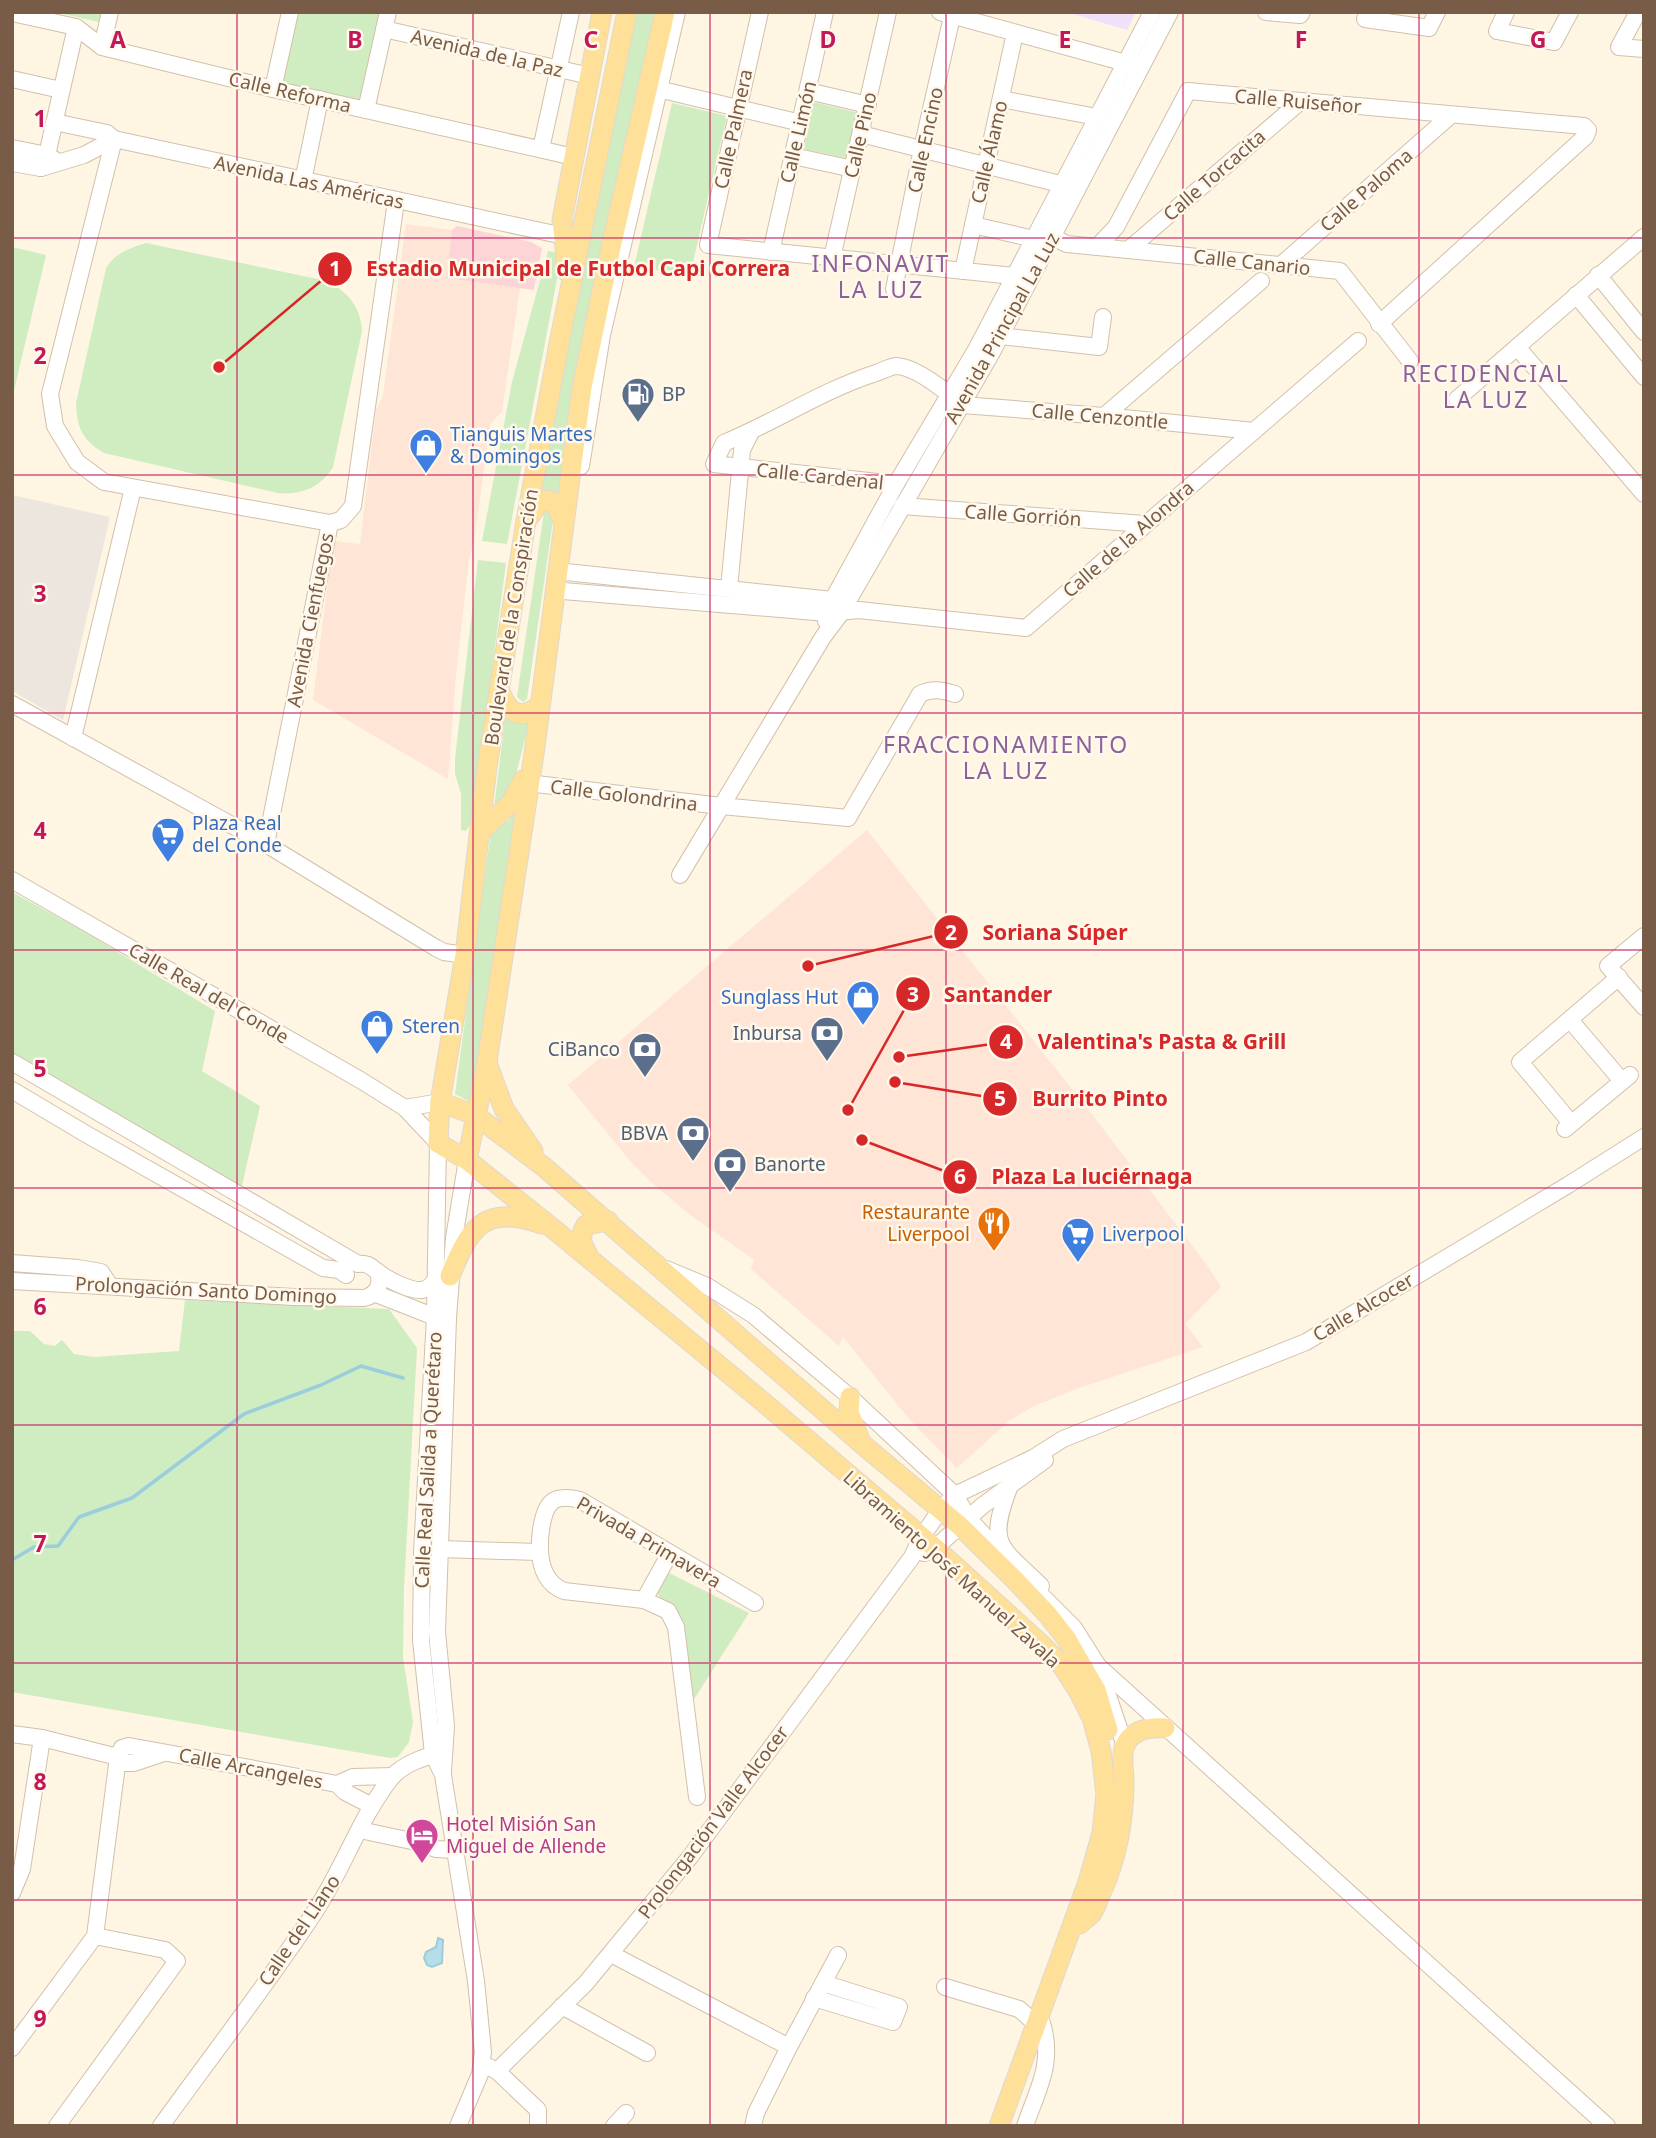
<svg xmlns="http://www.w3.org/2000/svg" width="1656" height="2138" font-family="'Noto Sans',sans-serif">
	<rect width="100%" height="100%" fill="#fef5e3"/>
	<g fill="#ffe5d6">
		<path d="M 406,224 L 452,230 L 446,278 L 520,288 L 502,411 L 490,425 L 474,542 L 469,559 L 456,674 L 448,779 L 313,700 L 333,541 L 360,544 L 376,410 L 383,396 Z"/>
		<path d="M 867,830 L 1094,1117 L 1207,1265 L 1221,1287 L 1185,1324 L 1203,1347 L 1079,1388 L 1034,1406 L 1009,1421 L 957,1468 L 910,1420 L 843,1337 L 839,1346 L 751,1269 L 754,1260 L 689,1214 L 652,1183 L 631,1162 L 568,1085 Z"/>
	</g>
	<path fill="#ede6de" d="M 12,495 L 110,517 L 63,720 L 12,691 Z"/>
	<path fill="#f2e0fa" d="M 1066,12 L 1136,12 L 1127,30 Z"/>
	<path fill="#fdd5d7" d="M 457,226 L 531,242 L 542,248 L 534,290 L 446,278 L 452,230 Z"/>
	<g fill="#cfedc0">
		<path d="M 55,12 L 101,12 L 99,22 Z"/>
		<path d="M 294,12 L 381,12 L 360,102 L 278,85 Z"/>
		<path d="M 636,12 L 655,12 L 563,498 L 537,495 Z"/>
		<path d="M 813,102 L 859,113 L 846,158 L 804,149 Z"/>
		<path d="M 672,103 L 727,116 L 690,275 L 634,267 Z"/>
		<path d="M 146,243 L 327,281 C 349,293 360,306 362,331 L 333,467 C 321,487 302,495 278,493 L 104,453 C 82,440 77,428 76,403 L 106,268 C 115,253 130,248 146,243 Z"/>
		<path d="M 12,247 L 46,255 L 12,399 Z"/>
		<path d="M 548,251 L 562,253 L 507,544 L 482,541 L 512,382 Z"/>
		<path d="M 548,509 L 554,514 L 527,699 L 523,702 L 517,697 L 544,512 Z"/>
		<path d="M 478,560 L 506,563 L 472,822 L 466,831 L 461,830 L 461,793 L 455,774 L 455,759 Z"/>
		<path d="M 506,711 L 531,716 L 513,786 L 493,816 Z"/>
		<path d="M 516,812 L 472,1103 L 455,1094 L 491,830 L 508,821 Z"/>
		<path d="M 12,892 L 85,932 L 215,1011 L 202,1071 L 260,1106 L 239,1199 L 12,1070 Z"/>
		<path d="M 185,1300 L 389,1309 L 417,1348 L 404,1588 L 403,1657 L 413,1722 L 409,1742 L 398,1757 L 390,1758 L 12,1692 L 12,1331 L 30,1331 L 44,1344 L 55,1346 L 62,1340 L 74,1354 L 94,1357 L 179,1351 Z"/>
		<path d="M 665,1571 L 749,1613 L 691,1704 L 682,1635 L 655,1589 Z"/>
	</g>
	<path fill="#b6dee9" stroke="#9bcddc" stroke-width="2" d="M 438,1938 L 443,1940 L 442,1963 L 432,1967 L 427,1965 L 424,1958 L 426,1952 L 436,1947 Z"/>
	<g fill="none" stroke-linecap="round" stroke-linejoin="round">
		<path stroke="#9bcddc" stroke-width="3.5" d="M 12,1560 L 34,1547 L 58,1546 L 79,1517 L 132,1498 L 244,1414 L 321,1385 L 361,1366 L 403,1378"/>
		<defs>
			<g id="minor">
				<path d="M 760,12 L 708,245 L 1014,276"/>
				<path d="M 940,12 L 1133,65"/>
				<path d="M 1266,12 L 1300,15 L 1302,12"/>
				<path d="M 1368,12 L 1365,19 L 1429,28 L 1437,12"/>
				<path d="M 1506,12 L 1497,31 L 1554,42 L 1570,12"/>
				<path d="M 1638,12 L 1619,47 L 1644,49"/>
				<path d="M 12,13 L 76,27 L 102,47 L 273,89 L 574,157"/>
				<path d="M 384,29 L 590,76"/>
				<path d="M 102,47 L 110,12"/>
				<path d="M 12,79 L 61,90"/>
				<path d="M 273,89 L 290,12"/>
				<path d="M 658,89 L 801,123"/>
				<path d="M 808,91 L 868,105"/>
				<path d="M 1001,99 L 1097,117"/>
				<path d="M 366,110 L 388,12"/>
				<path d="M 54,122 L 107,133 L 114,139 L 50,394 L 55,426 L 77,462 L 104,482 L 330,523"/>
				<path d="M 861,134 L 1072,187"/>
				<path d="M 12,148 L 47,155 L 55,160"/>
				<path d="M 541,149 L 571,12"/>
				<path d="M 793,156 L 853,169"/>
				<path d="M 12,163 L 41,168 L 84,155 L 114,139 L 564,236"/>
				<path d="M 41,168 L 47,155 L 76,27"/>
				<path d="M 303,181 L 320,99"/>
				<path d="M 973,225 L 1034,239"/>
				<path d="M 1052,237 L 1067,244 L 1340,271 L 1410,361"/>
				<path d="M 1097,247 L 1116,227 L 1188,91 L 1584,126 L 1588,130 L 1586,136 L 1379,324"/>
				<path d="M 1128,250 L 1301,101"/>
				<path d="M 771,252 L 825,12"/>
				<path d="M 832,258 L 888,12"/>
				<path d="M 1281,265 L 1451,115"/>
				<path d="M 963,271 L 1015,33"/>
				<path d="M 1598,275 L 1644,332"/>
				<path d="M 894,289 L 922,149 L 953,12"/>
				<path d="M 1576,295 L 1644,377"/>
				<path d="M 1000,336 L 1099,347 L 1103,317"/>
				<path d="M 1517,347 L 1644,494"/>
				<path d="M 1457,399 L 1644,237"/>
				<path d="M 1104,416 L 1261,281"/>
				<path d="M 581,466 L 602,335 L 677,12"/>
				<path d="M 896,484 L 714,464 L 724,443 C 775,422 823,390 876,373 C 882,371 891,366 897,366 C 916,367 948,393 962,405 L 1104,416 L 1254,431"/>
				<path d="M 902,506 L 1145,524"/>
				<path d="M 566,572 L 842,601"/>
				<path d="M 729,589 L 742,450 L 751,432"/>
				<path d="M 563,591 L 827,613 L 859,610 L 1026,628 L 1358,341"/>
				<path d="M 826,621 L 833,599 L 896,484 L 977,348 L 1152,12"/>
				<path d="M 12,704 L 266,844 L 436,948 L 444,952 L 465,955"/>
				<path d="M 73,738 L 133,488"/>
				<path d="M 528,783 L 721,806 L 848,818 L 920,694 C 932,688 942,690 955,694"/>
				<path d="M 266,844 L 330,523 L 341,520 L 353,506 L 396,201"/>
				<path d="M 680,875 L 823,637 L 841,613 L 991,354 L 1170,12"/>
				<path d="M 12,880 L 362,1081 L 405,1108 L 438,1143 L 435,1317 L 422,1552 L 421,1640 L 433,1754 L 443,1775 L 476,1981 L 483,2052 L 480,2074 L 458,2126"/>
				<path d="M 1644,936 L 1608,966 L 1644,1007"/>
				<path d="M 1570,1020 L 1622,1081"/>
				<path d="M 12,1062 L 358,1264 C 369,1263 371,1267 378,1272 C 388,1280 410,1291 422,1290 C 429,1289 432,1284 436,1280"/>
				<path d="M 12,1090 L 86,1134 L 323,1268 L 339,1270 L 346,1275"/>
				<path d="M 405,1108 L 440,1102"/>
				<path d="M 1571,1123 L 1520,1062 L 1619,977"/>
				<path d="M 1565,1129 L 1630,1075"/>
				<path d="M 12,1263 L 78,1268 L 101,1272 L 110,1286"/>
				<path d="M 666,1269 L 707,1286 L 753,1315 L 850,1397 L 955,1495 L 969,1519 L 1002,1555"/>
				<path d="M 12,1281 L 294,1297 L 364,1298 C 377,1295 382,1285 378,1272"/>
				<path d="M 374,1293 L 435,1317 L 444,1318"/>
				<path d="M 1009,1488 C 987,1546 1000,1546 1041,1586"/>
				<path d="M 440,1549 L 538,1552"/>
				<path d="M 924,1553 L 935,1548 L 982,1506 L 1045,1460"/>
				<path d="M 1030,1584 L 1074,1628 L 1098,1666 L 1125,1746"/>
				<path d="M 644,1600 L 670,1553"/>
				<path d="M 1098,1666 L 1607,2126"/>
				<path d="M 12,1734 L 42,1738 L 118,1757 L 123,1763 L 134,1763 L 164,1753"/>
				<path d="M 443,1772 L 446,1726 L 437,1632 L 448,1318 L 454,1238 L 467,1160"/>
				<path d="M 337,1784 L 345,1792 L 372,1806"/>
				<path d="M 697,1797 L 676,1627 L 668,1611 L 644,1600 L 564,1591 C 539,1581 538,1553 541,1530 C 545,1503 552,1493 580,1500 L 755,1603"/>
				<path d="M 360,1830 L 416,1842 L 436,1849 L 455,1850"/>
				<path d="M 12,1893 L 22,1869 L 42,1738"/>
				<path d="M 611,1954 L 789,2047"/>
				<path d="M 945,1987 L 1019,2009 L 1036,2024"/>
				<path d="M 814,1998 L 893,2022 L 899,2007 L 823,1983"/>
				<path d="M 562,2006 L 647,2053"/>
				<path d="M 12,2048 L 95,1936 L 118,1757 L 122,1748 L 129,1746 L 337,1784 L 353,1777 L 393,1776"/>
				<path d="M 489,2067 L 497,2071 L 538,2110 L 538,2126"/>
				<path d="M 497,2071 L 586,1983 L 690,1857 L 912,1557 L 921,1538 L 941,1509 L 955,1495 L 1033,1458 L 1063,1439 L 1306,1342 L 1568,1185 L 1644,1137"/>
				<path d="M 57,2126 L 177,1961 L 165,1950 L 95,1936"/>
				<path d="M 161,2126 C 212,2055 266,1986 314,1913 C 343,1870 359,1819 391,1778 C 403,1764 425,1756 443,1753"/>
				<path d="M 614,2126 L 626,2113"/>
				<path d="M 753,2126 L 756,2113 L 789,2047 L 838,1955"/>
				<path d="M 1025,2126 C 1038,2088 1054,2064 1042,2023"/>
			</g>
			<g id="major">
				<path d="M 627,12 L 560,338 L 526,521 L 487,767 L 465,955 L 440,1102 L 438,1143 L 467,1160 L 551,1227 L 762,1401 L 935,1548 L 1042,1645 L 1063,1667 L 1079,1692 L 1092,1718 L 1101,1751 L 1106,1794 L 1102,1833 L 1088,1882 L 999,2126"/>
				<path d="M 565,270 L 566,256 L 562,220 L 602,12"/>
				<path d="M 526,521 L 540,502 L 548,500 L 555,503 L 563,521"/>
				<path d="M 500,692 C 510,714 520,721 540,705"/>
				<path d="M 480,832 L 511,803 L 523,780"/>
				<path d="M 487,1063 L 504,1109 L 533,1151"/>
				<path d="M 440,1102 L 475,1115 L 544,1167 L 862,1444 L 960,1526 L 1015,1580 L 1048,1615 L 1066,1638 L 1096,1690 L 1108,1730"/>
				<path d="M 467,1160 L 487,1062 L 534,754 L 582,387 L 611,247 L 665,12"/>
				<path d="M 589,1257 C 582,1244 578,1238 586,1225 L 608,1221"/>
				<path d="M 450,1276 C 470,1227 484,1204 542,1224"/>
				<path d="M 850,1397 L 849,1412 L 860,1440"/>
				<path d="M 1080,1924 C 1083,1920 1089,1917 1092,1913 C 1096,1907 1098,1899 1101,1893 C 1117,1858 1124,1819 1124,1781 C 1124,1770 1121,1759 1124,1748 C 1130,1730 1149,1727 1165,1728"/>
			</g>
		</defs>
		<use href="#minor" stroke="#d2c0ab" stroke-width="18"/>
		<use href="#major" stroke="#dfd8d3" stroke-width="21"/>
		<use href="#minor" stroke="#fff" stroke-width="16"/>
		<use href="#major" stroke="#ffe099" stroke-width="19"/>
	</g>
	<path fill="none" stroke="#c2185b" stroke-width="2" stroke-opacity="0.55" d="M 237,12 L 237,2126M 473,12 L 473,2126M 710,12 L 710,2126M 946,12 L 946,2126M 1183,12 L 1183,2126M 1419,12 L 1419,2126M 12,238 L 1644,238M 12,475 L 1644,475M 12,713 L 1644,713M 12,950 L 1644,950M 12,1188 L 1644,1188M 12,1425 L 1644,1425M 12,1663 L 1644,1663M 12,1900 L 1644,1900"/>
	<defs>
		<symbol id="fuel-pin" viewBox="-11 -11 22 30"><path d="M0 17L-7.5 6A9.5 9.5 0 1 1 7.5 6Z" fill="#5c6f8a" stroke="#fff8eb"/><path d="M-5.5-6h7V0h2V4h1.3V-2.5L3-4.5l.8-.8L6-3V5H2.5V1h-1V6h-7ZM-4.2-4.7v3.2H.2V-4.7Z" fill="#fff"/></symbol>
		<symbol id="shop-pin" viewBox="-11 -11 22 30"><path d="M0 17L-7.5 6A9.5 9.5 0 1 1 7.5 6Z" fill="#3f7fe0" stroke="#fff8eb"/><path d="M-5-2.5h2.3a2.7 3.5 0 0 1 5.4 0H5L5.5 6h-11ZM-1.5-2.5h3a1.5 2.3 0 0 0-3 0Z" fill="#fff"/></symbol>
		<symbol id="supermarket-pin" viewBox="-11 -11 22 30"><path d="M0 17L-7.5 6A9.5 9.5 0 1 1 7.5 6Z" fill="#3f7fe0" stroke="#fff8eb"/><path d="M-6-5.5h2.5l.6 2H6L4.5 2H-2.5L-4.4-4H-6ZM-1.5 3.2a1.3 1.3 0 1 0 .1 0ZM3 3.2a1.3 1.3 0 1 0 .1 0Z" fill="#fff"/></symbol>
		<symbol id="bank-pin" viewBox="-11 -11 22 30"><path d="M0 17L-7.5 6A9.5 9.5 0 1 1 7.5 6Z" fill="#5c6f8a" stroke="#fff8eb"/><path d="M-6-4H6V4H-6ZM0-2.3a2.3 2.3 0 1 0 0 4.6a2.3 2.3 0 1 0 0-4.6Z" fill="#fff"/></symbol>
		<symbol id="restaurant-pin" viewBox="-11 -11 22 30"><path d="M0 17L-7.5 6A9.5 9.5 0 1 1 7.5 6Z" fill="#e8710a" stroke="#fff8eb"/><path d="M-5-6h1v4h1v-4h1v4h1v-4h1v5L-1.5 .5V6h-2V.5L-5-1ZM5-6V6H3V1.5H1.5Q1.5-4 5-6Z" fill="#fff"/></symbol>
		<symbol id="hotel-pin" viewBox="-11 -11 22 30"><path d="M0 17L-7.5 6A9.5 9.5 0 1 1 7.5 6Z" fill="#d1479c" stroke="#fff8eb"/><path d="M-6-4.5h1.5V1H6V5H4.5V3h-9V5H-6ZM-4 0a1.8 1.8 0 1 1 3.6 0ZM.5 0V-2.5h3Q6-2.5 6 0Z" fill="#fff"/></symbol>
	</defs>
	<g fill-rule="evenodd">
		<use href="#fuel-pin" x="619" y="375" width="38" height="52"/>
		<use href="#shop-pin" x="407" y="426" width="38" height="52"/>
		<use href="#supermarket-pin" x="149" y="815" width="38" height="52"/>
		<use href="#shop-pin" x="844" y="978" width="38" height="52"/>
		<use href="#shop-pin" x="358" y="1007" width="38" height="52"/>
		<use href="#bank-pin" x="808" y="1014" width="38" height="52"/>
		<use href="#bank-pin" x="626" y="1030" width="38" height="52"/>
		<use href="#bank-pin" x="674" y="1114" width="38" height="52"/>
		<use href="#bank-pin" x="711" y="1145" width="38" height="52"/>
		<use href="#restaurant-pin" x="975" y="1204" width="38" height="52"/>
		<use href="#supermarket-pin" x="1059" y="1215" width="38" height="52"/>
		<use href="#hotel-pin" x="403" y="1816" width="38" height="52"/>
	</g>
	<g text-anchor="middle" stroke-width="5" stroke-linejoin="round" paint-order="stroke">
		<g font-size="19" fill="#785c47" stroke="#fff8eb">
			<text transform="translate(487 53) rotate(13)" y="7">Avenida de la Paz</text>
			<text transform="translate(290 92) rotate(13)" y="7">Calle Reforma</text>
			<text transform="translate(1298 101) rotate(5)" y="7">Calle Ruiseñor</text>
			<text transform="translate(733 129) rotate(-78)" y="7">Calle Palmera</text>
			<text transform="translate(798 132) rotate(-77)" y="7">Calle Limón</text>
			<text transform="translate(860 135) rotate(-77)" y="7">Calle Pino</text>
			<text transform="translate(925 140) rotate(-78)" y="7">Calle Encino</text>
			<text transform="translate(989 152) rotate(-77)" y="7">Calle Álamo</text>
			<text transform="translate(1214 175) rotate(-41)" y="7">Calle Torcacita</text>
			<text transform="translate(309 182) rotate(12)" y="7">Avenida Las Américas</text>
			<text transform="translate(1366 190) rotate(-41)" y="7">Calle Paloma</text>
			<text transform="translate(1252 262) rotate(6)" y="7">Calle Canario</text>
			<text transform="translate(1002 328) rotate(-61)" y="7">Avenida Principal La Luz</text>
			<text transform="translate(1100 416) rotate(5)" y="7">Calle Cenzontle</text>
			<text transform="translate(820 476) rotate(6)" y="7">Calle Cardenal</text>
			<text transform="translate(1023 515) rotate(4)" y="7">Calle Gorrión</text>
			<text transform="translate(1128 539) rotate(-41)" y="7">Calle de la Alondra</text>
			<text transform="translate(511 617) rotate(-81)" y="7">Boulevard de la Conspiración</text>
			<text transform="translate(310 620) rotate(-79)" y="7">Avenida Cienfuegos</text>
			<text transform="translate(624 795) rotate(7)" y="7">Calle Golondrina</text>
			<text transform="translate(209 993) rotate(30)" y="7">Calle Real del Conde</text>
			<text transform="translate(206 1290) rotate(3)" y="7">Prolongación Santo Domingo</text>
			<text transform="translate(1363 1307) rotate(-31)" y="7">Calle Alcocer</text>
			<text transform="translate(428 1460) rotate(-87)" y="7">Calle Real Salida a Querétaro</text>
			<text transform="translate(649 1542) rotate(30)" y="7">Privada Primavera</text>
			<text transform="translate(952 1569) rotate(42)" y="7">Libramiento José Manuel Zavala</text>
			<text transform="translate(251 1768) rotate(11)" y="7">Calle Arcangeles</text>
			<text transform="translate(713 1822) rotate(-53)" y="7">Prolongación Valle Alcocer</text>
			<text transform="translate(299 1930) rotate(-56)" y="7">Calle del Llano</text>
		</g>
		<g font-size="19" fill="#4e5e75" stroke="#fff8eb" text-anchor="end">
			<text x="662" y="401" text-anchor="start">BP</text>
			<text x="802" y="1040">Inbursa</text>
			<text x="620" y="1056">CiBanco</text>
			<text x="668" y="1140">BBVA</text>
			<text x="754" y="1171" text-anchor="start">Banorte</text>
		</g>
		<g font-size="19" fill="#366cbe" stroke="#fff8eb" text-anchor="start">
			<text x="450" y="441">Tianguis Martes<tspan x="450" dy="22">&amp; Domingos</tspan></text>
			<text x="192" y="830">Plaza Real<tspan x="192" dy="22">del Conde</tspan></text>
			<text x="838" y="1004" text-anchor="end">Sunglass Hut</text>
			<text x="402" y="1033">Steren</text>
			<text x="1102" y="1241">Liverpool</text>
		</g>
		<g font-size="19" fill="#c56008" stroke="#fff8eb" text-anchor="end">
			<text x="970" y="1219">Restaurante<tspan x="970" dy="22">Liverpool</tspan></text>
		</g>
		<g font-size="19" fill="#b23c85" stroke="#fff8eb" text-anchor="start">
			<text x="446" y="1831">Hotel Misión San<tspan x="446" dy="22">Miguel de Allende</tspan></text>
		</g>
		<g font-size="23" letter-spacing="2" fill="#8c629c" stroke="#fff8eb">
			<text x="881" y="272">INFONAVIT<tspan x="881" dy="26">LA LUZ</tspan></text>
			<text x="1486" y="382">RECIDENCIAL<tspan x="1486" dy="26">LA LUZ</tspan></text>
			<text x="1006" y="753">FRACCIONAMIENTO<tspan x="1006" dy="26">LA LUZ</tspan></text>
		</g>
	</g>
	<g font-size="23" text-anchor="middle" font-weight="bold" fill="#c2185b" stroke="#fff8eb" stroke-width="5" stroke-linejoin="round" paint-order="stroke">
		<text x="118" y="48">A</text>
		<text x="355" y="48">B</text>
		<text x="591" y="48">C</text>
		<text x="828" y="48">D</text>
		<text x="1065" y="48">E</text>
		<text x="1301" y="48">F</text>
		<text x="1538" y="48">G</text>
		<text x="40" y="127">1</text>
		<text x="40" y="364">2</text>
		<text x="40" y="602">3</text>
		<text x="40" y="839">4</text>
		<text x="40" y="1077">5</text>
		<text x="40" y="1315">6</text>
		<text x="40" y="1552">7</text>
		<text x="40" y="1790">8</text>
		<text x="40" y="2027">9</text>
	</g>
	<path fill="none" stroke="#d62828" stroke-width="2.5" d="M219 367L335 269M808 966L951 932M848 1110L913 994M899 1057L1006 1042M895 1082L1000 1099M862 1140L960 1177"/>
	<g fill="#d62828" stroke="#fff8eb" stroke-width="2.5">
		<circle cx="219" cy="367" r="7"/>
		<circle cx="808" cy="966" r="7"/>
		<circle cx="848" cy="1110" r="7"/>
		<circle cx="899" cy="1057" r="7"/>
		<circle cx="895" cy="1082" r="7"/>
		<circle cx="862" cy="1140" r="7"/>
		<circle cx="335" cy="269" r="18"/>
		<circle cx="951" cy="932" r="18"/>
		<circle cx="913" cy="994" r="18"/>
		<circle cx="1006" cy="1042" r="18"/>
		<circle cx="1000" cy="1099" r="18"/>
		<circle cx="960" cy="1177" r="18"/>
	</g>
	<g font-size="21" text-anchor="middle" font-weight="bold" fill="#fff">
		<text x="335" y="276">1</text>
		<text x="951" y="940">2</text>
		<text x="913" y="1002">3</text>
		<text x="1006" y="1049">4</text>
		<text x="1000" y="1106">5</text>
		<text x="960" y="1184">6</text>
	</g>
	<g font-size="21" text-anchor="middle" font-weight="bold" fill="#d62828" stroke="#fff8eb" stroke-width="5" stroke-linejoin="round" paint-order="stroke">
		<text x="578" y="276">Estadio Municipal de Futbol Capi Correra</text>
		<text x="1055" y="940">Soriana Súper</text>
		<text x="998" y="1002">Santander</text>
		<text x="1162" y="1049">Valentina's Pasta &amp; Grill</text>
		<text x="1100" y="1106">Burrito Pinto</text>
		<text x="1092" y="1184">Plaza La luciérnaga</text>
	</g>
	<rect width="1656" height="2138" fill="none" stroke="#785c47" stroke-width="28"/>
</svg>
